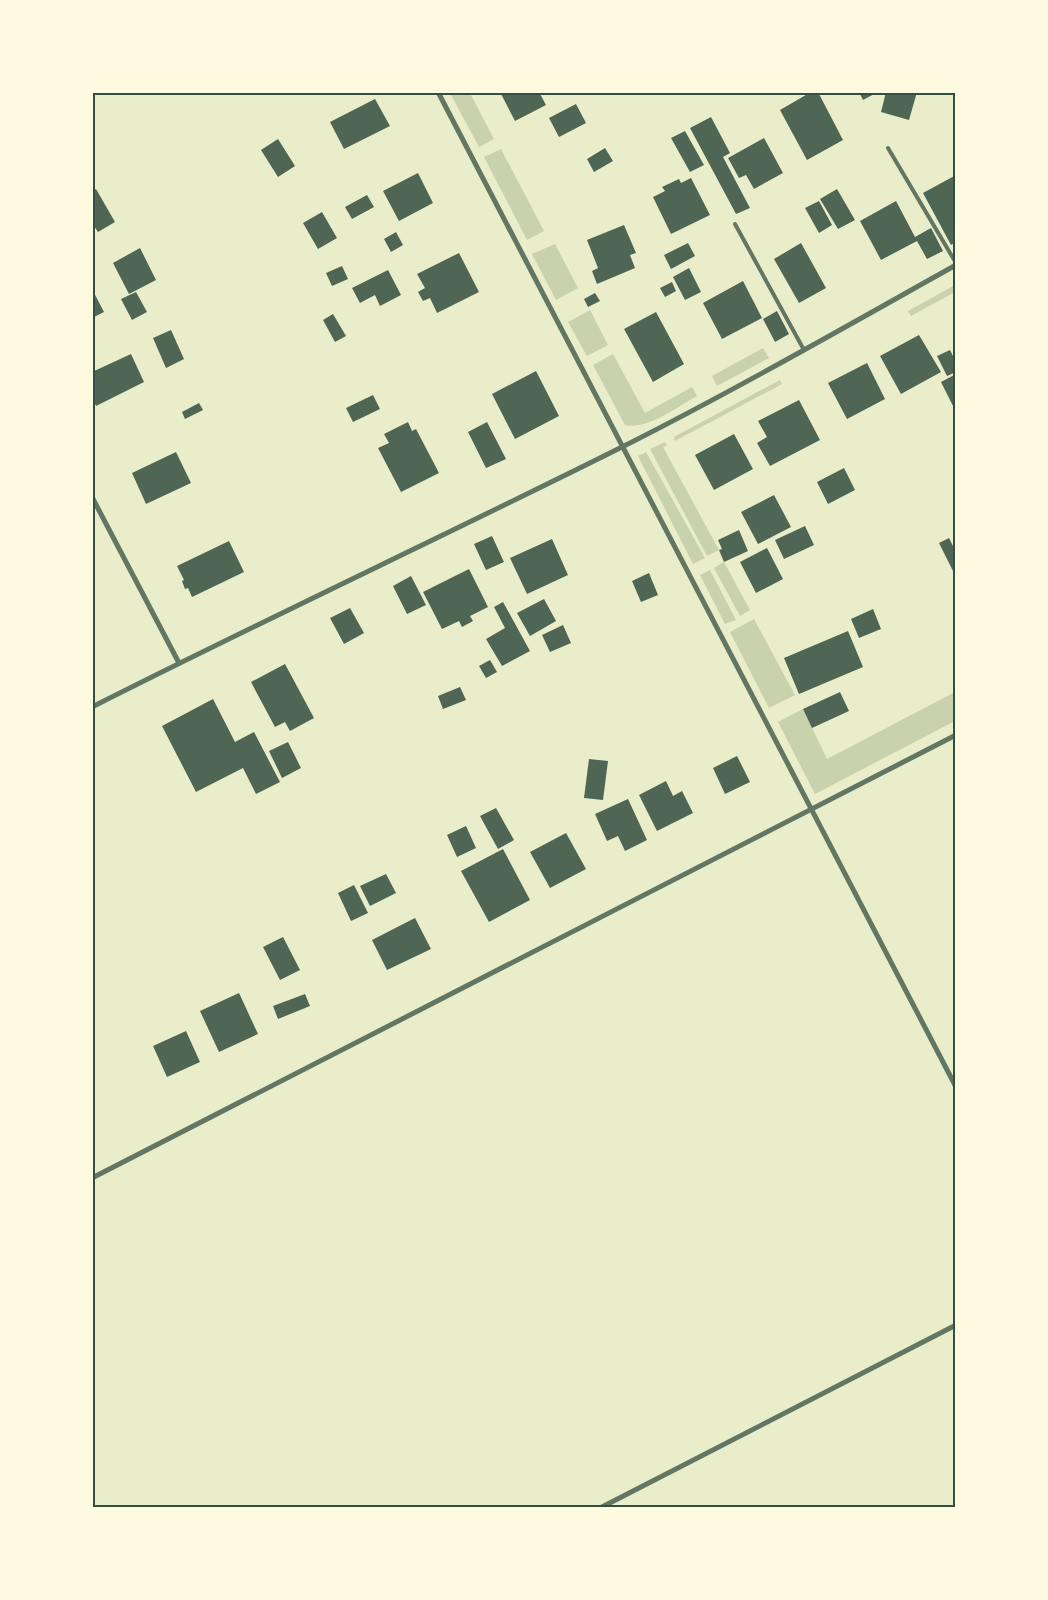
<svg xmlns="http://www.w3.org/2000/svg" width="1048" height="1600" font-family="'Fira Sans Condensed',sans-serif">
	<rect width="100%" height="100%" fill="#e9edc9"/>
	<g fill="#cad2ad">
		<path d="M 450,93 L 470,93 L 494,139 L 479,147 Z"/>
		<path d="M 501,149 L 544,231 L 527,240 L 484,157 Z"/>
		<path d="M 555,244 L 578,288 L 556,300 L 532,254 Z"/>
		<path d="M 955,285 L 955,292 L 911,316 L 908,311 Z"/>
		<path d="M 590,310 L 608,345 L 587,356 L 568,322 Z"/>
		<path d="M 763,348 L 769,358 L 717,386 L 712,376 Z"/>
		<path d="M 613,354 L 645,413 L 692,387 L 697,396 C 677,407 648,430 625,425 L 593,365 Z"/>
		<path d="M 780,380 L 782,384 L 675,441 L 674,437 Z"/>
		<path d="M 665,442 L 667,445 L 663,447 L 719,550 L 707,556 L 650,449 Z"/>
		<path d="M 646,452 L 705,558 L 693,564 L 638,456 Z"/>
		<path d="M 724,562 L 750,610 L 740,616 L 714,568 Z"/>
		<path d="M 710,570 L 736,620 L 725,624 L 700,575 Z"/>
		<path d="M 754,619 L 795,695 L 769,708 L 730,632 Z"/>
		<path d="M 955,692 L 955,721 L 815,794 L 778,722 L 803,709 L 827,759 Z"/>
	</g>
	<g fill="#4f6655">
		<path d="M 500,92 L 539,92 L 546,105 L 515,121 Z"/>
		<path d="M 811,92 L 818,92 L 843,140 L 807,160 L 780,110 Z"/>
		<path d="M 859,92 L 878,92 L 863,100 Z"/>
		<path d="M 886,92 L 917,92 L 909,120 L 881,112 Z"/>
		<path d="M 375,99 L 390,126 L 344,149 L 330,122 Z"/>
		<path d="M 576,104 L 586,123 L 559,137 L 549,118 Z"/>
		<path d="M 711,117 L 730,153 L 723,157 L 750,208 L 736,214 L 690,128 Z"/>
		<path d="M 685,131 L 704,165 L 690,172 L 671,138 Z"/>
		<path d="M 764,138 L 783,173 L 754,189 L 746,175 L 739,178 L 728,158 Z"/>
		<path d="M 278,139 L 295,166 L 278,177 L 261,150 Z"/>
		<path d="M 605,148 L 613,161 L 594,172 L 587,159 Z"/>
		<path d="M 418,173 L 433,203 L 399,221 L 383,191 Z"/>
		<path d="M 956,175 L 956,242 L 951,245 L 923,193 Z"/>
		<path d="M 691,178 L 710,215 L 671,234 L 653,197 L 665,191 L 662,187 L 679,179 L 681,183 Z"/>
		<path d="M 96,189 L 115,222 L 98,232 L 92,223 L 92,191 Z"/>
		<path d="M 837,189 L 855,220 L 838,229 L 820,199 Z"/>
		<path d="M 367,195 L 374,207 L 352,219 L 345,207 Z"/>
		<path d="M 819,201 L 832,225 L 819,233 L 805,208 Z"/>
		<path d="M 896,201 L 915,237 L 931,228 L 943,251 L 927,259 L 917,241 L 881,260 L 860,221 Z"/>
		<path d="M 322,212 L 337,238 L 318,249 L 303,223 Z"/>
		<path d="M 624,225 L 636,253 L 630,255 L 635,268 L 597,284 L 592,271 L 598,268 L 587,240 Z"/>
		<path d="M 396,232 L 403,245 L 391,252 L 384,239 Z"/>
		<path d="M 688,243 L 695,256 L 671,269 L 664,255 Z"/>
		<path d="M 801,243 L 826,288 L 799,303 L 774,259 Z"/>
		<path d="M 140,248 L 156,280 L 129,294 L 113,263 Z"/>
		<path d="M 459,253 L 479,292 L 437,313 L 430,298 L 423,301 L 418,292 L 425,288 L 417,274 Z"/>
		<path d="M 342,266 L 348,279 L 332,286 L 326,273 Z"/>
		<path d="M 689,268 L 701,292 L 685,300 L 673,277 Z"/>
		<path d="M 388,270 L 401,295 L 380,306 L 375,295 L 360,303 L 352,288 Z"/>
		<path d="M 743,281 L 762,318 L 722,339 L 703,303 Z"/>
		<path d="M 672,282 L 676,291 L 665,297 L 660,288 Z"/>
		<path d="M 92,289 L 104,312 L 92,318 Z"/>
		<path d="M 136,292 L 147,312 L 132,320 L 121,299 Z"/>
		<path d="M 595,293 L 600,301 L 588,307 L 584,299 Z"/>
		<path d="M 777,311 L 789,334 L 775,342 L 763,319 Z"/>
		<path d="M 656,312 L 684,364 L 653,382 L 624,329 Z"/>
		<path d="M 333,314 L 346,336 L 335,342 L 323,320 Z"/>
		<path d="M 171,330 L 184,359 L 166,368 L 153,338 Z"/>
		<path d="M 919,335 L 941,372 L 901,394 L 880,356 Z"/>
		<path d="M 950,350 L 956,362 L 956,372 L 947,376 L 937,356 Z"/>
		<path d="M 131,354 L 144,382 L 96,406 L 92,398 L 92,372 Z"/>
		<path d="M 867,363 L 885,399 L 847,419 L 828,383 Z"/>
		<path d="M 536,371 L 559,416 L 515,439 L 492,394 Z"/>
		<path d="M 956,374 L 956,405 L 953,406 L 941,382 Z"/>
		<path d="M 373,395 L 380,409 L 353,422 L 346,408 Z"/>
		<path d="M 799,400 L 820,440 L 770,466 L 757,443 L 767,437 L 758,421 Z"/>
		<path d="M 199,403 L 203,410 L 185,419 L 182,412 Z"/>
		<path d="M 408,422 L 412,431 L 416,429 L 439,473 L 401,492 L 378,448 L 389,443 L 384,434 Z"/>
		<path d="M 487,422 L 506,459 L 486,468 L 468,432 Z"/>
		<path d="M 734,434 L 753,469 L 714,490 L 695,455 Z"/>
		<path d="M 176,452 L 191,483 L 146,504 L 132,473 Z"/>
		<path d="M 844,468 L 855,490 L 828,504 L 817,482 Z"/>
		<path d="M 774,495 L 791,527 L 758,544 L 741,512 Z"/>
		<path d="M 805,526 L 814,545 L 784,559 L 775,540 Z"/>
		<path d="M 739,530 L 748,551 L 724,562 L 719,550 L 722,549 L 718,540 Z"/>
		<path d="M 492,536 L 504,562 L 486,570 L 474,544 Z"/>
		<path d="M 949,538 L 956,552 L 956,577 L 939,543 Z"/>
		<path d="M 552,539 L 568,575 L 527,594 L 510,558 Z"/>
		<path d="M 229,541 L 244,572 L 192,597 L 188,588 L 185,589 L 182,581 L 184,580 L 177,566 Z"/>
		<path d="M 767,548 L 783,579 L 756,593 L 740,562 Z"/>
		<path d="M 469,569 L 488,607 L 470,616 L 473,621 L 462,627 L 459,621 L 442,629 L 423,592 Z"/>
		<path d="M 649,573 L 658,595 L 641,602 L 632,581 Z"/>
		<path d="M 411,576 L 426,605 L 407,614 L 393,586 Z"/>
		<path d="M 544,599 L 556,621 L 530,636 L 517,613 Z"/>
		<path d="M 503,602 L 530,651 L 502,666 L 486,639 L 505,628 L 494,607 Z"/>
		<path d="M 350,608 L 364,633 L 344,644 L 330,618 Z"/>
		<path d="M 873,609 L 881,629 L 859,638 L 851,619 Z"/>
		<path d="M 563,625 L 571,643 L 550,652 L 542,635 Z"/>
		<path d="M 848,631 L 863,667 L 799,694 L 784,658 Z"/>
		<path d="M 490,660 L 497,672 L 486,678 L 479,666 Z"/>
		<path d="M 285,664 L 314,718 L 290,731 L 285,722 L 275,727 L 251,682 Z"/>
		<path d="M 460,687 L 466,700 L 443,709 L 438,696 Z"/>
		<path d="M 840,692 L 849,711 L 812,728 L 803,709 Z"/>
		<path d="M 213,699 L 235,742 L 254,732 L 280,782 L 256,794 L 243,768 L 196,792 L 162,726 Z"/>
		<path d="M 288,742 L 301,768 L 282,778 L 269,751 Z"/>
		<path d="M 737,756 L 750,782 L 725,794 L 713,768 Z"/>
		<path d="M 589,759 L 608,761 L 603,800 L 584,798 Z"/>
		<path d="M 666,781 L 673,796 L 682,791 L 693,813 L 657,831 L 639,795 Z"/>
		<path d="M 628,799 L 647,840 L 625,851 L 618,836 L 607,841 L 595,814 Z"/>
		<path d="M 496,808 L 514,840 L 498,849 L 480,816 Z"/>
		<path d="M 466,826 L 476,848 L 457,857 L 447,835 Z"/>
		<path d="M 566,833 L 586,869 L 550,888 L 530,852 Z"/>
		<path d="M 503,849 L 530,900 L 489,922 L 461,871 Z"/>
		<path d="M 386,874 L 396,893 L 370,906 L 360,886 Z"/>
		<path d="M 354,885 L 368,913 L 351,921 L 338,893 Z"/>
		<path d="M 415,918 L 431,949 L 387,970 L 372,940 Z"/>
		<path d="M 283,937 L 300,970 L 280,980 L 263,947 Z"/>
		<path d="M 239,993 L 258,1034 L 219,1052 L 200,1011 Z"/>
		<path d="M 305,994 L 310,1006 L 278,1019 L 273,1006 Z"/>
		<path d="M 186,1031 L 200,1062 L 167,1077 L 153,1046 Z"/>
	</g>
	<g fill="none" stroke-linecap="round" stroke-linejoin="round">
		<g stroke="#617663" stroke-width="4">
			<path d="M 888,148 L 956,263"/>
			<path d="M 735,224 L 804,350"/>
		</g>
		<g stroke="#617663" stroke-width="5">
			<path d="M 438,92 L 956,1087"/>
			<path d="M 92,497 L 179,663"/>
			<path d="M 92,707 C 268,618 446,535 622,447 C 735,390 845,327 956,265"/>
			<path d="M 92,1178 L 956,735"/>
			<path d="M 600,1508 L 956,1325"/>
		</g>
	</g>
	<rect width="1048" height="1600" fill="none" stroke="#fefae0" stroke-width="188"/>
	<rect x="94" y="94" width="860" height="1412" fill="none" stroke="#344e41" stroke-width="2"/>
</svg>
